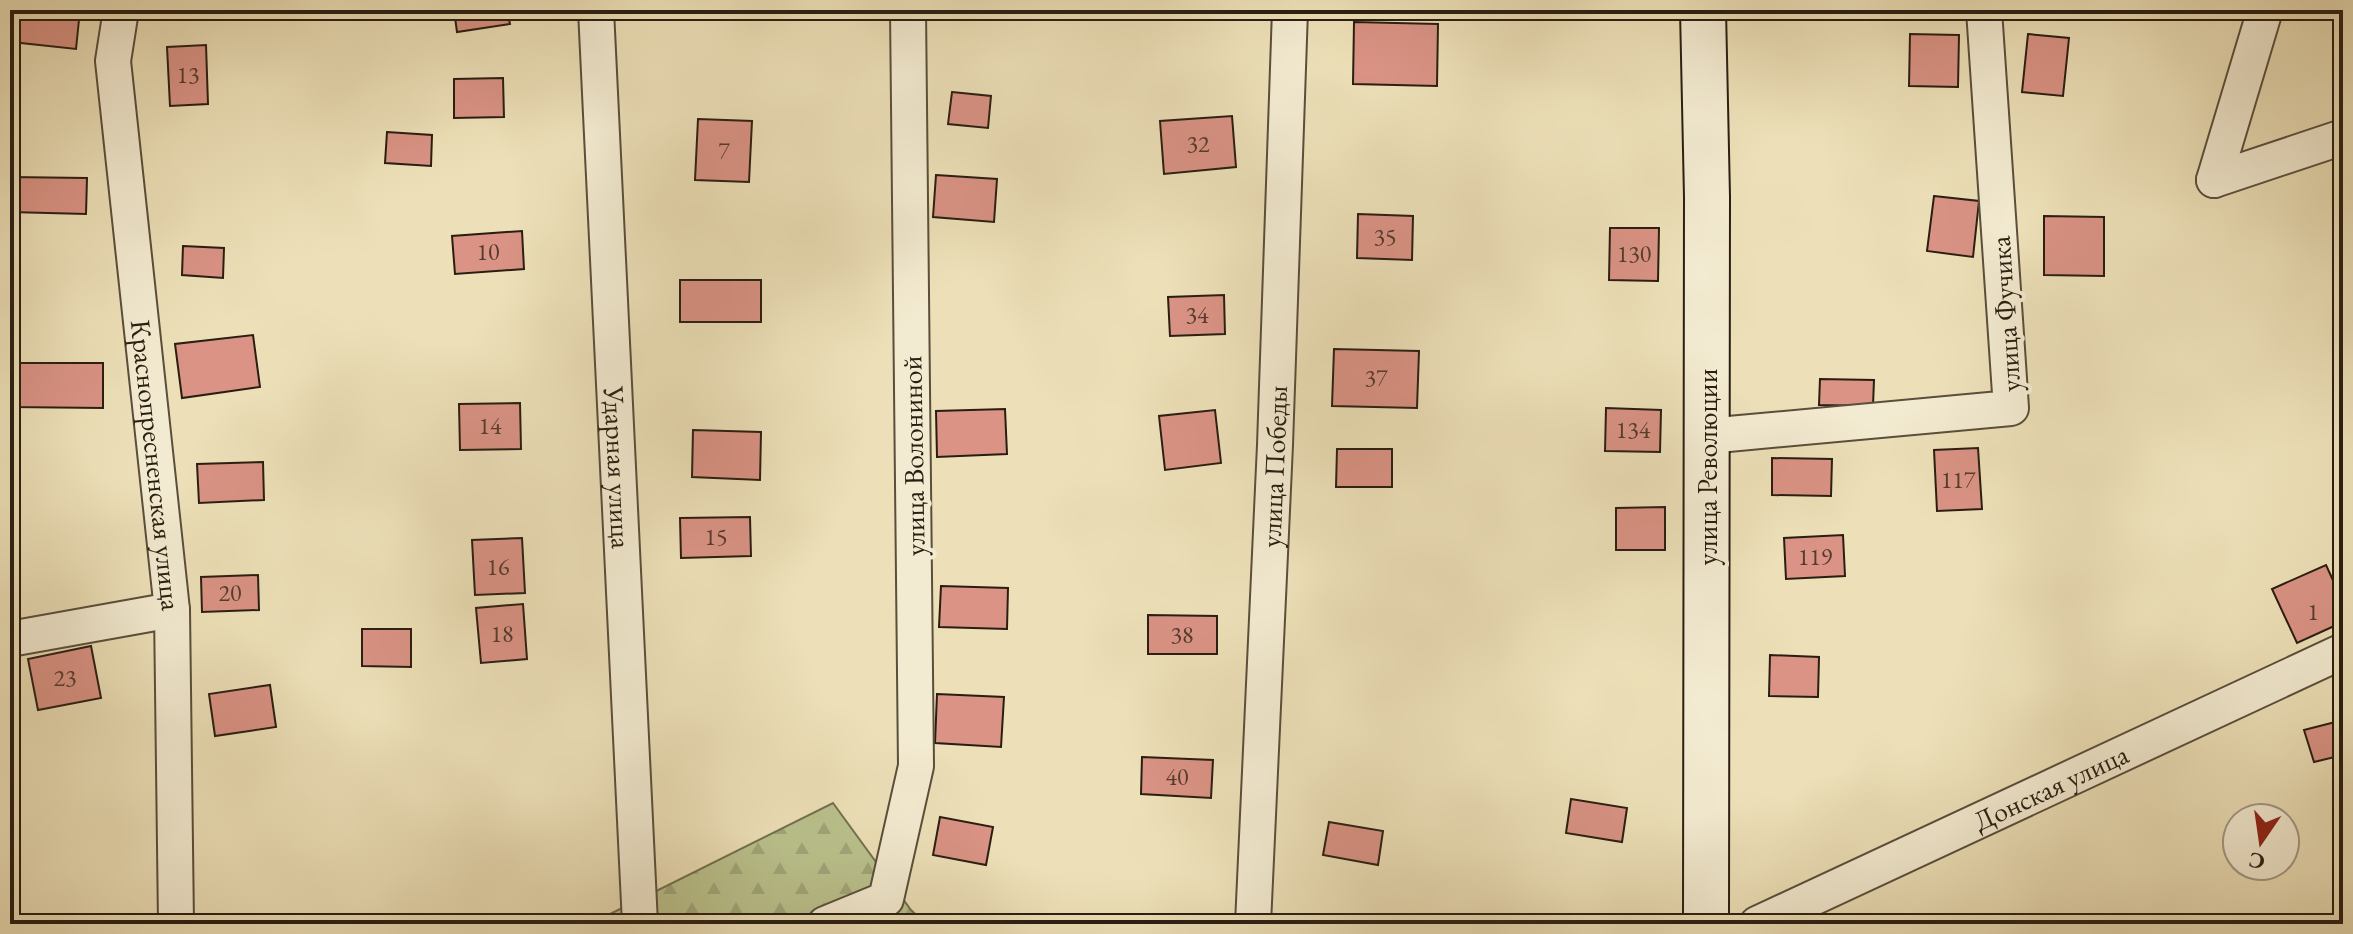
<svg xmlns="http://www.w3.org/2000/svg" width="2353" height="934" font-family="'EB Garamond',serif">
	<defs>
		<pattern id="forest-firs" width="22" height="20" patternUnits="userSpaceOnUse" patternTransform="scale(2)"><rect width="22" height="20" fill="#bac28d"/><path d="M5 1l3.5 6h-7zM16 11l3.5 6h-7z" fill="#a0a679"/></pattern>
	</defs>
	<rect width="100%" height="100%" fill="#ede0b8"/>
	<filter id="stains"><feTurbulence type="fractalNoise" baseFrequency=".0025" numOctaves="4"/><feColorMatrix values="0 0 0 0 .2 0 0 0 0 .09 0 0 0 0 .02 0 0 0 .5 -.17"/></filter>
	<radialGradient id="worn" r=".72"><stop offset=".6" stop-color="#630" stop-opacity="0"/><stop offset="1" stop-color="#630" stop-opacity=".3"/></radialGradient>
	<path fill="url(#forest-firs)" stroke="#727050" stroke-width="2" d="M 833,803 L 911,910 L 926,924 L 590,924 Z"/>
	<g fill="#da9385" stroke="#291e12" stroke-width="2">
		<path d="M 16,10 L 80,10 L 76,49 L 12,42 Z"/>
		<path d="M 454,10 L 507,10 L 510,24 L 457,32 Z"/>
		<path d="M 1354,22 L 1438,24 L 1437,86 L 1353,84 Z"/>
		<path d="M 1910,34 L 1959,35 L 1958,87 L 1909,86 Z"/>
		<path d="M 2028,34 L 2069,38 L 2063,96 L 2022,92 Z"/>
		<path d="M 206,45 L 208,104 L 170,106 L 167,47 Z"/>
		<path d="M 503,78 L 504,117 L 454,118 L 454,79 Z"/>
		<path d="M 952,92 L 991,96 L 988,128 L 948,124 Z"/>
		<path d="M 1232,116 L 1236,167 L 1164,174 L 1160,121 Z"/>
		<path d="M 698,119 L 752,121 L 749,182 L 695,180 Z"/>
		<path d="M 387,132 L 432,135 L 431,166 L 385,163 Z"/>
		<path d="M 936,175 L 997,179 L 994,222 L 933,217 Z"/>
		<path d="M 10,177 L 87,178 L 86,214 L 10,212 Z"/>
		<path d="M 1934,196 L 1979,201 L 1973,257 L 1927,251 Z"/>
		<path d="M 1358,214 L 1413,216 L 1412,260 L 1357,258 Z"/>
		<path d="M 2044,216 L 2104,217 L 2104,276 L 2044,275 Z"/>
		<path d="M 1610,228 L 1659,228 L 1658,281 L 1609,280 Z"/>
		<path d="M 522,231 L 524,269 L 455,274 L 452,236 Z"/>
		<path d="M 183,246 L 224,248 L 223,278 L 182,275 Z"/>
		<rect x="680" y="280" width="81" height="42"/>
		<path d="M 1224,295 L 1225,334 L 1170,336 L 1168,297 Z"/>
		<path d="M 253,335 L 260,387 L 182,398 L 175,344 Z"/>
		<path d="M 1334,349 L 1419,351 L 1417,408 L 1332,406 Z"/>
		<path d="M 10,363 L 103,363 L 103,408 L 10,407 Z"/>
		<path d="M 1820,379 L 1874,380 L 1873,406 L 1819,405 Z"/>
		<path d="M 520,403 L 521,449 L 460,450 L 459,404 Z"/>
		<path d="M 1606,408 L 1661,410 L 1660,452 L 1605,451 Z"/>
		<path d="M 1005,409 L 1007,454 L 937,457 L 936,411 Z"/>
		<path d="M 1215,410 L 1221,463 L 1165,470 L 1159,416 Z"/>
		<path d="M 693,430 L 761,432 L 760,480 L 692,477 Z"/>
		<path d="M 1978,448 L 1982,509 L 1937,511 L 1934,450 Z"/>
		<path d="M 1337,449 L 1392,449 L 1392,487 L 1336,487 Z"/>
		<path d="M 1772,458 L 1832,459 L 1831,496 L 1772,495 Z"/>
		<path d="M 263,462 L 264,500 L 199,503 L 197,464 Z"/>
		<path d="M 1665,507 L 1665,550 L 1616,550 L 1616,508 Z"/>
		<path d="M 750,517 L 751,556 L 681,558 L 680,518 Z"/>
		<path d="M 1843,535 L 1845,576 L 1786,579 L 1784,538 Z"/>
		<path d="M 522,538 L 525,593 L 475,595 L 472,540 Z"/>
		<path d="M 2326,565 L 2343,602 L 2343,622 L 2297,643 L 2272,589 Z"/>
		<path d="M 258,575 L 259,610 L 202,612 L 201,577 Z"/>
		<path d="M 941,586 L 1008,588 L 1007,629 L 939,627 Z"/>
		<path d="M 523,604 L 527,659 L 481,663 L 476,608 Z"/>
		<path d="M 1148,615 L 1217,616 L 1217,654 L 1148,654 Z"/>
		<path d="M 362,629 L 411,629 L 411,667 L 362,666 Z"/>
		<path d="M 91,646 L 101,698 L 38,710 L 28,659 Z"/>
		<path d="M 1770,655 L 1819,657 L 1818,697 L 1769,696 Z"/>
		<path d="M 270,685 L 276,727 L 215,736 L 209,694 Z"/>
		<path d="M 937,694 L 1004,697 L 1001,747 L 935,743 Z"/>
		<path d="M 2343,720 L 2343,755 L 2314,762 L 2304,730 Z"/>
		<path d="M 1142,757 L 1213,760 L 1211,798 L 1141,794 Z"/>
		<path d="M 1571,799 L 1627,808 L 1622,842 L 1566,833 Z"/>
		<path d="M 940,817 L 993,827 L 986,865 L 933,855 Z"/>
		<path d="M 1329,822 L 1383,831 L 1378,865 L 1323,855 Z"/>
	</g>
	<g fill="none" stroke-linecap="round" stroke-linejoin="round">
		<defs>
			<g id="street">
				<path id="s1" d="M 121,10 L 113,61 L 172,610 L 176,924"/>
				<path id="s2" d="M 596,10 L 640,924"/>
				<path d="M 2214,180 L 2265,10"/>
				<path d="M 2214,180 L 2343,137"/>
				<path d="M 1707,436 L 2011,408 L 1984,10"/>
				<path d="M 10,639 L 172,610"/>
				<path d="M 825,924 L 886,899 L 916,766 L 908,10"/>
				<path id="s3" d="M 1253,924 L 1275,445 L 1290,10"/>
				<path id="s4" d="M 1757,924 L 2343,651"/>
			</g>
			<path id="secondary" d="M 1703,10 L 1707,197 L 1706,924"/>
		</defs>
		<use href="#street" stroke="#5a4e3c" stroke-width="38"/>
		<use href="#secondary" stroke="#291e12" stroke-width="48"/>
		<use href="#street" stroke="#f3ebd1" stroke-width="34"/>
		<use href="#secondary" stroke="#f3ebd1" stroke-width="44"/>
	</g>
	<g text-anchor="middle" stroke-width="8" stroke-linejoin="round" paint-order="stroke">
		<g font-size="24" fill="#553b2f">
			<text x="188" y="83">13</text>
			<text x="1198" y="152">32</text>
			<text x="724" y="159">7</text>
			<text x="1385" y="245">35</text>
			<text x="488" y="260">10</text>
			<text x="1634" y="262">130</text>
			<text x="1197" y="323">34</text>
			<text x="1376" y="386">37</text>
			<text x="490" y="434">14</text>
			<text x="1633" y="438">134</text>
			<text x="1958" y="488">117</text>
			<text x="716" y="545">15</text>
			<text x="1815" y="565">119</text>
			<text x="498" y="575">16</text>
			<text x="230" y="601">20</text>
			<text x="2313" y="620">1</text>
			<text x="502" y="642">18</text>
			<text x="1182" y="643">38</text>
			<text x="65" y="686">23</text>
			<text x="1177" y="785">40</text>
		</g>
		<g font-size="28" fill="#291e12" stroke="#f3ebd1">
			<text transform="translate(2005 314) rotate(-94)" y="10">улица Фучика</text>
			<text transform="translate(913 456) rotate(-91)" y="10">улица Волониной</text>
			<text dy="10" stroke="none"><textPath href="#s1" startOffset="458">Краснопресненская улица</textPath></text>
			<text dy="10" stroke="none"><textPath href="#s2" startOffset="458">Ударная улица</textPath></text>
			<text dy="10" stroke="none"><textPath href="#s3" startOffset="458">улица Победы</textPath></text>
			<text transform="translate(1707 467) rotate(-90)" y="10">улица Революции</text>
			<text dy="10" stroke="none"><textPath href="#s4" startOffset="324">Донская улица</textPath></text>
		</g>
	</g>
	<rect width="2353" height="934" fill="none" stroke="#ede0b8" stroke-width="40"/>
	<rect x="12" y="12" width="2329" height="910" fill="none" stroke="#291e12" stroke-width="4"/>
	<rect x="20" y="20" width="2313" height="894" fill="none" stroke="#291e12" stroke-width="2"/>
	<g transform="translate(2261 842) rotate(193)"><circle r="38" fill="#f3ebd1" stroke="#a29985" stroke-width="2"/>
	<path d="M0-6L14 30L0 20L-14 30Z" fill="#8f2418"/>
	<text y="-12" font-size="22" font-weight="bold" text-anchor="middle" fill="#291e12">С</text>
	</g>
	<rect width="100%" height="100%" filter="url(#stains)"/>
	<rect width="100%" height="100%" fill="url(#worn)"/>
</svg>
